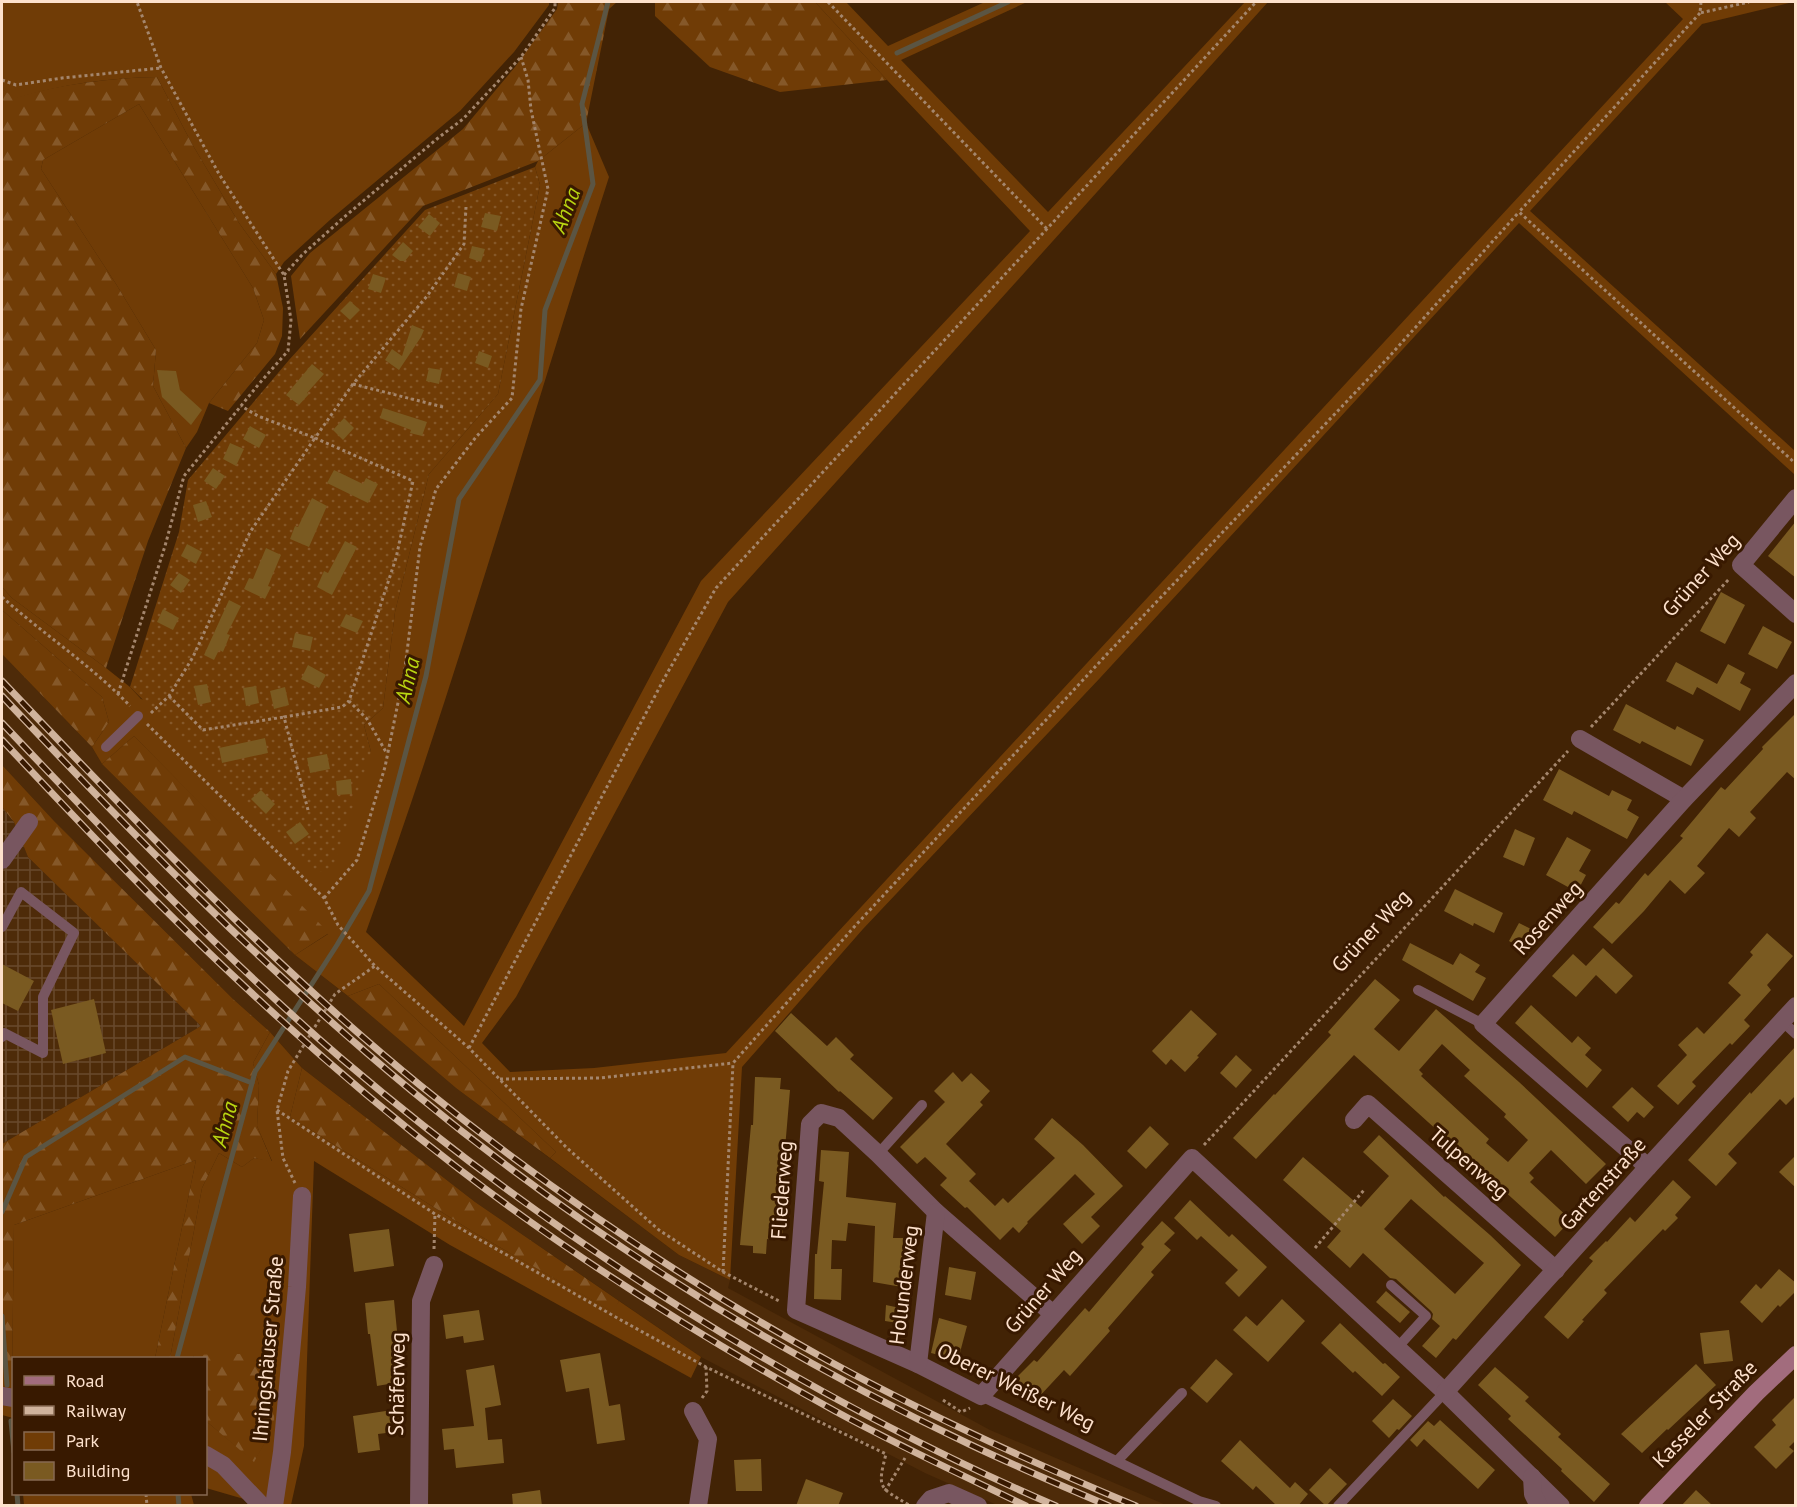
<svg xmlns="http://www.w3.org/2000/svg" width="1797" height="1507" font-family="'PT Sans',sans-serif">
	<defs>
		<pattern id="industrial-grid" width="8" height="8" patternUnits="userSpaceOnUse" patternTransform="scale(1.5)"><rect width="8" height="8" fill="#4e2b09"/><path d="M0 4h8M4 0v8" fill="none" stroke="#68492c"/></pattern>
		<pattern id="forest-firs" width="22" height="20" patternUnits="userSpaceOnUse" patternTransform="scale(1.5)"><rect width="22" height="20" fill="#703c06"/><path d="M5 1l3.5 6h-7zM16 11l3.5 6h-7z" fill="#855829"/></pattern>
		<pattern id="garden-dots" width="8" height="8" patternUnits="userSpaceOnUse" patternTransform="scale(1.5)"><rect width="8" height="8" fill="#703c06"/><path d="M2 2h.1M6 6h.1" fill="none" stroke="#855829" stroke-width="1.8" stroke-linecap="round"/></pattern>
	</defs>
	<rect width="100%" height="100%" fill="#422305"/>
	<path fill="#4e2b09" d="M 2,654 L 92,747 L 102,764 L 295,955 L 348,996 L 456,1088 L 679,1255 L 730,1280 L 728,1288 L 990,1430 L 1166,1505 L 997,1505 L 925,1473 L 701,1357 L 475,1202 L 302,1068 L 270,1032 L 233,999 L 55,822 L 2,765 Z"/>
	<path fill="url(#industrial-grid)" d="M 2,807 L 14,822 L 28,857 L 201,1026 L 2,1144 Z"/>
	<g fill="#703c06">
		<path d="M 2,2 L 549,2 L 549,5 L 514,52 L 460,111 L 331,219 L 284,262 L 276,274 L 239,223 L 192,144 L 157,77 C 109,78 60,84 14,99 L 2,89 Z"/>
		<path d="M 815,2 L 846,2 L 888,46 L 985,2 L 1027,2 L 901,60 L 1048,212 L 1245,2 L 1268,2 L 728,602 L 516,997 L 482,1043 L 510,1072 L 594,1068 L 726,1053 L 1683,19 L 1665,2 L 1793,2 L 1702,24 L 1530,211 L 1795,451 L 1795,471 L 1794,474 L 1519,223 L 1100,678 L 863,929 L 742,1067 L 730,1280 L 679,1255 L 550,1158 L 556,1152 L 379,984 L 348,996 L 295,955 L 328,934 L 134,736 L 102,764 L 92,747 L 109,722 L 102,697 L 2,610 L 2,587 L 12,598 L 106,668 L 130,687 L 141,699 L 371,752 L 364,725 L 383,708 L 395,612 L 429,474 L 498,394 L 540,185 L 535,167 L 538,161 L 586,123 L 609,177 C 528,428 456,683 366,932 L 464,1026 L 701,581 L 1030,231 L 887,80 Z"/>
		<path d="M 139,104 L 253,288 L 264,320 L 257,343 L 209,403 L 197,432 L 186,448 L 153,386 L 156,350 L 116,284 L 41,169 L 43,160 Z"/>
		<path d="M 270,1032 L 302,1068 L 290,1117 L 475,1233 L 612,1311 L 619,1301 L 701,1357 L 691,1378 L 450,1245 L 314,1161 L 304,1446 L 291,1505 L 265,1505 L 206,1488 L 206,1421 L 254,1461 L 265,1442 L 275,1354 L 193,1356 L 193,1358 L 170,1358 L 202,1188 L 219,1153 L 242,1167 L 254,1158 L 272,1161 L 257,1126 L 259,1085 L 253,1063 Z"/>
		<path d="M 196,1160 L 155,1358 L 14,1358 L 13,1418 L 2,1415 L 2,1369 L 12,1378 L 14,1225 Z"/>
		<path d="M 23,1494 L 191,1494 L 194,1505 L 24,1505 Z"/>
	</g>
	<g fill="url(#forest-firs)">
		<path d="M 558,2 L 617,2 L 609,9 L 586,123 L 538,161 L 423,206 L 300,339 L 291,276 L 310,253 L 463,129 L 515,67 L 557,9 Z"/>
		<path d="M 655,2 L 815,2 L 887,80 L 780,92 L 710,67 L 655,16 Z"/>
		<path d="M 157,77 L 192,144 L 239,223 L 276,274 L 283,308 L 282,336 L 275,354 L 228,411 L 209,403 L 257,343 L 264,320 L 253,288 L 139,104 L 43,160 L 41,169 L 116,284 L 156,350 L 153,386 L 186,448 L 148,541 L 106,668 L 12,598 L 2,587 L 2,89 L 15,98 C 60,84 109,78 157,77 Z"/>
		<path d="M 2,610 L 102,697 L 109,722 L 92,747 L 2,654 Z"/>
		<path d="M 134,736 L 329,933 L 295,955 L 102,764 Z"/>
		<path d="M 2,765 L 55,822 L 233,999 L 270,1032 L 253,1063 L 259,1085 L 257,1126 L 272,1162 L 254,1158 L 242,1167 L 219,1153 L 202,1188 L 170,1358 L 155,1358 L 196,1160 L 14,1225 L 12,1379 L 2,1369 L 2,1144 L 201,1026 L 28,857 L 14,822 L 2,807 Z"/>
		<path d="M 379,984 L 556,1152 L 550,1158 L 456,1088 L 348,996 Z"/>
		<path d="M 302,1068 L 475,1202 L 619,1301 L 613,1312 L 475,1233 L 290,1117 Z"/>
		<path d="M 223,1354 L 275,1354 L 274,1427 L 254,1462 L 206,1421 L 206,1358 L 193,1358 L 194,1355 Z"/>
	</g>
	<path fill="url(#garden-dots)" d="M 535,167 L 540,185 L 498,394 L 429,474 L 395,612 L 383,708 L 364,725 L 371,752 L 333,867 L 317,873 L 130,687 L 179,532 L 188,480 L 289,360 L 425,210 Z"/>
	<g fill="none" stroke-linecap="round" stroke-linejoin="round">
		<g stroke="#5b5543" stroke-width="5">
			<path d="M 897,53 L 1008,2"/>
			<path d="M 2,1212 L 26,1157 L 185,1057 L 252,1083"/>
			<path d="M 2,1316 L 7,1385"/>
			<path d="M 177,1358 L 255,1072 L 337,945 L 369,891 L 426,676 L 459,499 L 540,380 L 545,310 L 593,184 L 582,104 L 608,2"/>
			<path d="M 11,1421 L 14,1452"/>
			<path d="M 17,1494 L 18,1506"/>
			<path d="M 178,1494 L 179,1506"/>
		</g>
	</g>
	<g fill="#7a5a21" fill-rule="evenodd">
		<path d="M 485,213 L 501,216 L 497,231 L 481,227 Z"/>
		<path d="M 429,214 L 440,223 L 430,236 L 418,227 Z"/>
		<path d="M 403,242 L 413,251 L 405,261 L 400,261 L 392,255 Z"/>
		<path d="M 472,246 L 485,249 L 481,262 L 469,258 Z"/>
		<path d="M 458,273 L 471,277 L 467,291 L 454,287 Z"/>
		<path d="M 373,274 L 386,278 L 381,293 L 368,289 Z"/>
		<path d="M 350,301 L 360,310 L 350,320 L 340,311 Z"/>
		<path d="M 412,325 L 424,330 L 421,337 L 399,370 L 385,360 L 392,349 L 402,356 Z"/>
		<path d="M 479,351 L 492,356 L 488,368 L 475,363 Z"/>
		<path d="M 312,364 L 324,374 L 307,393 L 309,394 L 299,405 L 286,395 Z"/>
		<path d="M 429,368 L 442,370 L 439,384 L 426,381 Z"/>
		<path d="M 157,370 L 176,371 L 180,390 L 202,410 L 191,425 L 162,397 Z"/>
		<path d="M 383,408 L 427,422 L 422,436 L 410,433 L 411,430 L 380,418 Z"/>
		<path d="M 344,418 L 354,428 L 343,440 L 333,430 Z"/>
		<path d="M 250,426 L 266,435 L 259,448 L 243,439 Z"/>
		<path d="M 230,443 L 244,449 L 236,466 L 223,459 Z"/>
		<path d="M 213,468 L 225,476 L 216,489 L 204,481 Z"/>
		<path d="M 334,470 L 363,484 L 366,478 L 378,484 L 368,503 L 327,483 Z"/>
		<path d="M 312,498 L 327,506 L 309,547 L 290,539 L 295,526 L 298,527 Z"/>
		<path d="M 206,501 L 212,517 L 198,522 L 193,505 Z"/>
		<path d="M 1796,521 L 1796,578 L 1768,556 Z"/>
		<path d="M 345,541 L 357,547 L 332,595 L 317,587 L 324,571 L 328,573 Z"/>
		<path d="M 187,544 L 202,552 L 196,564 L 181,556 Z"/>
		<path d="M 266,548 L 281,555 L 268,586 L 271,587 L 265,599 L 244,589 L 249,578 L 253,579 Z"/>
		<path d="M 179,573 L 190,580 L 181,593 L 170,585 Z"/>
		<path d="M 1721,592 L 1745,605 L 1725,644 L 1700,631 Z"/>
		<path d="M 229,600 L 241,606 L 227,634 L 230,635 L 223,652 L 219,650 L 214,660 L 204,655 Z"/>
		<path d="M 163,609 L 179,618 L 173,630 L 157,622 Z"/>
		<path d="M 346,614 L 363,621 L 357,633 L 340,626 Z"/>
		<path d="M 1763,626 L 1792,642 L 1777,669 L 1748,654 Z"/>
		<path d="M 295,633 L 313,637 L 310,651 L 292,647 Z"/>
		<path d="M 1676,662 L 1717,684 L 1728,664 L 1745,673 L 1740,683 L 1751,689 L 1740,711 L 1697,687 L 1693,695 L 1666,681 Z"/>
		<path d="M 308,665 L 326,675 L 319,688 L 301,679 Z"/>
		<path d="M 207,684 L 211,702 L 198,705 L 194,686 Z"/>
		<path d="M 256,686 L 259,703 L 246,706 L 243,688 Z"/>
		<path d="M 285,687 L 289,705 L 274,709 L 270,691 Z"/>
		<path d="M 1626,704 L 1675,730 L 1677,726 L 1704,740 L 1691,766 L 1642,741 L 1640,744 L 1613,730 Z"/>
		<path d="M 1796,713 L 1796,780 L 1787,772 L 1750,812 L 1756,818 L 1739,837 L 1729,828 L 1697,866 L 1705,873 L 1685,894 L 1670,880 L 1644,911 L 1612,944 L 1593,927 L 1616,902 L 1619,904 L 1645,873 L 1648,876 L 1683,838 L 1680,836 L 1721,787 L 1725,790 L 1763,749 L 1762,747 Z"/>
		<path d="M 265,738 L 268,753 L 222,763 L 219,748 Z"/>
		<path d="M 327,754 L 330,769 L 310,773 L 307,758 Z"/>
		<path d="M 1559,769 L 1609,796 L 1612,790 L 1632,800 L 1627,810 L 1639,817 L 1627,839 L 1574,811 L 1572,815 L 1543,800 Z"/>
		<path d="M 351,779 L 352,794 L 337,795 L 336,781 Z"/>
		<path d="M 261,790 L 275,804 L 266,814 L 251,799 Z"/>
		<path d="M 300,822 L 309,834 L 295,844 L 286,832 Z"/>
		<path d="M 1515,829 L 1535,838 L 1524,866 L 1503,857 Z"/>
		<path d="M 1567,837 L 1591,850 L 1579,871 L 1586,875 L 1577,892 L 1546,875 Z"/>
		<path d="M 1455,889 L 1503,913 L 1494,933 L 1474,923 L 1473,926 L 1444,911 Z"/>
		<path d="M 1519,923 L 1531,929 L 1521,948 L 1509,941 Z"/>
		<path d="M 1767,933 L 1793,956 L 1767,985 L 1771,990 L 1744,1020 L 1750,1026 L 1732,1045 L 1730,1043 L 1692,1082 L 1696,1086 L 1678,1105 L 1657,1086 L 1687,1055 L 1678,1045 L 1697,1027 L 1704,1034 L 1741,995 L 1728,983 L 1753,955 L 1750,952 Z"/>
		<path d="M 1410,943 L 1453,965 L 1460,953 L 1480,965 L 1475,972 L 1486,978 L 1473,1001 L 1402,960 Z"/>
		<path d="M 1603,948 L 1633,976 L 1616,994 L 1596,975 L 1576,997 L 1552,976 L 1573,954 L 1586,966 Z"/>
		<path d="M 2,964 L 34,981 L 18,1011 L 2,1003 Z"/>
		<path d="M 1375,979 L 1400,1000 L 1374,1029 L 1399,1051 L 1436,1009 L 1519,1082 L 1606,1164 L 1586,1184 L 1551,1150 L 1529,1173 L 1534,1178 L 1530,1182 L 1571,1220 L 1555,1237 L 1354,1055 L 1256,1159 L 1233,1138 L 1274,1094 L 1275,1095 L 1331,1035 L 1328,1032 ZM 1442,1044 L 1470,1070 L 1464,1076 L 1506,1114 L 1504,1117 L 1528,1140 L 1508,1162 L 1486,1143 L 1489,1139 L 1421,1076 L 1423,1074 L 1419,1070 Z"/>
		<path d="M 94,999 L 106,1053 L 63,1064 L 51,1010 Z"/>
		<path d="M 1531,1005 L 1572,1043 L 1578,1036 L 1591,1048 L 1585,1055 L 1602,1070 L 1587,1088 L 1515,1023 Z"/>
		<path d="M 1191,1010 L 1217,1034 L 1197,1056 L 1199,1057 L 1185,1072 L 1171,1059 L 1166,1065 L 1152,1051 Z"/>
		<path d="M 791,1013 L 827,1046 L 836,1037 L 854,1055 L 850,1059 L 893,1098 L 873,1120 L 840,1091 L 839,1092 L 775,1031 Z"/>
		<path d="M 1796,1046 L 1796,1095 L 1786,1105 L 1780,1099 L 1728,1154 L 1737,1163 L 1716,1186 L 1688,1160 L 1750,1092 L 1751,1094 Z"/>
		<path d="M 1236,1055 L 1252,1070 L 1236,1088 L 1220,1073 Z"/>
		<path d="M 953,1072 L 962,1082 L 971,1073 L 990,1091 L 980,1102 L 983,1105 L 946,1144 L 976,1174 L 969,1181 L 995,1206 L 1003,1198 L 1008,1203 L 1055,1158 L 1034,1139 L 1052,1118 L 1083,1145 L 1123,1186 L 1091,1217 L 1100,1226 L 1082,1244 L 1063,1224 L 1095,1194 L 1075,1174 L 1027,1222 L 1028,1223 L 1019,1233 L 1013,1227 L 1000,1240 L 967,1207 L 965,1208 L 940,1185 L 947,1178 L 925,1157 L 917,1164 L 900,1147 L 945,1102 L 934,1091 Z"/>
		<path d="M 755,1077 L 781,1078 L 780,1089 L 790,1090 L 783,1172 L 786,1172 L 781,1219 L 784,1220 L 782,1241 L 767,1239 L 766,1254 L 753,1253 L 753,1246 L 740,1245 L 751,1125 L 753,1125 Z"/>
		<path d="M 1632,1087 L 1654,1107 L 1644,1118 L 1637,1112 L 1628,1122 L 1612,1107 Z"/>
		<path d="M 1150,1126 L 1169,1144 L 1146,1169 L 1127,1151 Z"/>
		<path d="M 1379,1135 L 1444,1197 L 1445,1196 L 1490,1235 L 1521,1265 L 1456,1340 L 1453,1338 L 1436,1358 L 1422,1346 L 1440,1326 L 1432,1319 L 1433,1314 L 1431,1311 L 1396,1279 L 1390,1278 L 1363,1253 L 1350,1268 L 1327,1247 L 1341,1231 L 1283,1180 L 1303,1157 L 1361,1207 L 1389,1176 L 1363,1152 ZM 1411,1199 L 1484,1263 L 1455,1294 L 1384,1229 Z"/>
		<path d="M 821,1150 L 849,1152 L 846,1197 L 896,1203 L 893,1238 L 903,1238 L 902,1287 L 873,1282 L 875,1226 L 848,1223 L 846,1241 L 832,1240 L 831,1269 L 842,1269 L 841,1300 L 814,1299 L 815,1254 L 817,1254 L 824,1182 L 819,1181 Z"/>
		<path d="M 1796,1155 L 1796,1188 L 1779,1172 Z"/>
		<path d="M 1673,1180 L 1691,1197 L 1675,1215 L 1678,1218 L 1665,1231 L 1663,1229 L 1604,1290 L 1607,1293 L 1582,1320 L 1584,1321 L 1568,1339 L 1544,1317 L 1593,1261 L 1589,1258 L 1606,1241 L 1607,1242 L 1630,1217 L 1635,1222 Z"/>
		<path d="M 1190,1200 L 1229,1237 L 1232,1234 L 1267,1267 L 1239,1297 L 1225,1283 L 1238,1270 L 1201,1236 L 1197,1240 L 1174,1218 Z"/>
		<path d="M 1162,1221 L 1175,1233 L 1164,1244 L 1171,1250 L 1151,1272 L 1154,1275 L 1108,1328 L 1110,1331 L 1070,1376 L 1064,1370 L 1037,1399 L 1015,1379 L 1034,1360 L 1037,1362 L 1085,1308 L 1089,1312 L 1144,1247 L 1141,1244 Z"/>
		<path d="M 389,1229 L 394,1266 L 354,1272 L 349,1234 Z"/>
		<path d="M 949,1267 L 976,1272 L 971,1300 L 945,1295 Z"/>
		<path d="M 1779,1269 L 1796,1283 L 1796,1291 L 1780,1307 L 1778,1305 L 1762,1323 L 1740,1302 L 1756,1284 L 1761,1289 Z"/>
		<path d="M 1386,1291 L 1410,1312 L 1400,1323 L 1376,1302 Z"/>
		<path d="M 1282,1299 L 1305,1321 L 1268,1362 L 1233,1330 L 1246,1316 L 1257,1326 Z"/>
		<path d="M 394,1300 L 397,1331 L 393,1331 L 400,1382 L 377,1386 L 370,1334 L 368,1334 L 365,1303 Z"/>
		<path d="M 886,1305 L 900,1308 L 898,1323 L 885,1321 Z"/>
		<path d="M 479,1310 L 484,1340 L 464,1343 L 463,1336 L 446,1339 L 443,1315 Z"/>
		<path d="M 939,1318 L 967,1326 L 958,1360 L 931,1353 Z"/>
		<path d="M 1340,1323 L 1383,1364 L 1385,1363 L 1400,1377 L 1382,1396 L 1355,1371 L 1353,1373 L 1321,1343 Z"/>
		<path d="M 1729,1330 L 1733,1361 L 1704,1364 L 1700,1333 Z"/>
		<path d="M 600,1353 L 609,1406 L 620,1404 L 625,1440 L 597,1444 L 589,1388 L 566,1392 L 560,1360 Z"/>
		<path d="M 1216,1359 L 1233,1374 L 1207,1403 L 1190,1388 Z"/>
		<path d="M 1696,1364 L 1716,1385 L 1668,1430 L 1667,1429 L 1642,1453 L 1621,1434 Z"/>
		<path d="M 494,1365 L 501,1405 L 485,1408 L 488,1440 L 502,1439 L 504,1463 L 456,1468 L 454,1449 L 444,1450 L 442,1429 L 474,1426 L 466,1370 Z"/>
		<path d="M 1495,1367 L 1529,1397 L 1525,1401 L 1561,1434 L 1558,1437 L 1610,1484 L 1594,1502 L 1561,1471 L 1562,1469 L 1508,1419 L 1511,1416 L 1478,1385 Z"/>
		<path d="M 1796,1396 L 1796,1440 L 1789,1447 L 1794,1451 L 1776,1469 L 1754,1447 L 1776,1425 L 1772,1420 Z"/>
		<path d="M 1393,1399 L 1412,1416 L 1399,1430 L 1397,1429 L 1389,1438 L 1372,1421 Z"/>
		<path d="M 392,1410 L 394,1432 L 378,1434 L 380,1450 L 358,1453 L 353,1416 Z"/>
		<path d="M 1440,1420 L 1495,1470 L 1478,1489 L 1424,1439 L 1417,1447 L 1410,1440 L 1428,1421 L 1434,1426 Z"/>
		<path d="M 1240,1440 L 1290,1488 L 1295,1482 L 1308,1494 L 1298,1506 L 1277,1506 L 1256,1486 L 1253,1490 L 1221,1461 Z"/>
		<path d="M 761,1459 L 762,1491 L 736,1491 L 734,1460 Z"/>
		<path d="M 1330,1468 L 1347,1484 L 1326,1506 L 1309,1490 Z"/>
		<path d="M 806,1479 L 843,1493 L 838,1506 L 796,1506 Z"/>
		<path d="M 540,1490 L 542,1506 L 513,1506 L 512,1494 Z"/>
		<path d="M 1696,1490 L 1713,1506 L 1681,1506 Z"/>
	</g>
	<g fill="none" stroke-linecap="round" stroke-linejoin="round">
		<g stroke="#a4866d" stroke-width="3" stroke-dasharray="3 3" stroke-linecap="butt">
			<path d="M 828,2 L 1047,229"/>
			<path d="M 1701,2 L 1700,13 L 1749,2"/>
			<path d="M 1700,13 L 1519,212 L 1796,464"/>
			<path d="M 2,80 L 16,85 L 62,78 L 161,68"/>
			<path d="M 284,275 L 302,255 L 343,218 L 438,138 L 463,119 L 521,57 L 555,8 L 555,2"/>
			<path d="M 353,384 L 315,438 L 413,481 L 396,558 L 349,701 L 367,719 L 386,752"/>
			<path d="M 443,407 L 353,384 L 427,296 L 464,244 L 466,207"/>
			<path d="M 2,597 C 43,634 91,665 130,706"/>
			<path d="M 118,694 L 165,546 L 184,476 L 258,385 L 288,351 L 291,320 L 284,275 L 219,174 L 161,68 L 137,2"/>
			<path d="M 169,696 L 203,730 L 284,717"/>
			<path d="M 151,713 L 169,696 L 193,657 L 250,532 L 315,438 L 258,416 L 241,406"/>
			<path d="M 147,724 L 324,898 L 338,925 L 375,966 L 469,1048 L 567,1148 L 659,1230 L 723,1272 L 781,1302"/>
			<path d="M 1591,727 L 1730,578"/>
			<path d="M 308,810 L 284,717 L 342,707 L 349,701"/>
			<path d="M 324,898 L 357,860 L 385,767 L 405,668 L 420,547 L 436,489 L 476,437 L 512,398 L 521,309 L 548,189 L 531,110 L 528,80 L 521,57"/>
			<path d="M 469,1048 L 665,677 L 716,588 L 1256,2"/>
			<path d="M 500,1079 L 600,1078 L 733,1063"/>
			<path d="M 277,1110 L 435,1214 L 619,1319 L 706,1367 L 886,1454 C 877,1489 879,1487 909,1505"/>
			<path d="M 1204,1145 L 1568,751"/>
			<path d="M 295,1183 L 283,1158 L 277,1110 L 288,1071 L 335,994 L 375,966"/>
			<path d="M 1315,1248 L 1364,1190"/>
			<path d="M 434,1249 L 435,1214"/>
			<path d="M 723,1272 L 733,1063 L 855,926 L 1108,653 L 1387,359 L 1519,212"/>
			<path d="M 702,1398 L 707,1391 L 706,1367"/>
			<path d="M 943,1400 L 961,1412 L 970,1408"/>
			<path d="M 885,1491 L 905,1458"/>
			<path d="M 146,1494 L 147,1506"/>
		</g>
		<g stroke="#785660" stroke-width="10">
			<path d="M 106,747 L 138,716"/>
			<path d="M 2,927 L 21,892 L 74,933 L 43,997 L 43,1053 L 4,1033 L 2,1037"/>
			<path d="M 1418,990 L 1483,1024"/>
			<path d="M 1782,1021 L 1796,1034"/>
			<path d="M 878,1154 L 922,1105"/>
			<path d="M 1391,1285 L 1426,1316 L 1397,1348"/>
			<path d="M 981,1396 L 1199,1501 L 1216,1506"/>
			<path d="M 1117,1461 L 1182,1393"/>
			<path d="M 1338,1506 L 1445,1392"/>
		</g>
		<g stroke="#785660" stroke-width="18">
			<path d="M 1796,498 L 1741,565 L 1796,614"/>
			<path d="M 1580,739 L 1684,799"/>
			<path d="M 2,860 L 29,822"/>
			<path d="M 1354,1120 L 1368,1104 L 1556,1270"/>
			<path d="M 1648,1167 L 1483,1024 L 1684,799 L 1796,683"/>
			<path d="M 1053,1314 L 936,1212 L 878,1154 L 839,1118 L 821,1113 L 810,1124 L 796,1310 L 918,1364 L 981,1396 L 1192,1158 L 1445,1392 L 1561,1506"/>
			<path d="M 918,1364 L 936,1212"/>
			<path d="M 1445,1392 L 1648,1167 L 1796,1006"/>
			<path d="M 2,1396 L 14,1398"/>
			<path d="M 693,1411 L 708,1439 L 698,1506"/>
			<path d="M 206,1455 L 223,1465 L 262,1506"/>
			<path d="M 1532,1477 L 1533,1494 L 1539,1506"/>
			<path d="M 274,1506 L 282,1452 L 297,1287 L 302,1196"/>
			<path d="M 419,1506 L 421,1301 L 434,1265"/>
			<path d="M 925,1506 L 931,1499 L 949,1493 L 978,1506"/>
		</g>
		<path stroke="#a26c7d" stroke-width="18" d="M 1648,1506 L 1756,1393 L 1796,1355"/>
		<defs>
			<g id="rail">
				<path d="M 2,681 C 135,821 270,963 421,1086 C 548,1189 684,1281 827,1360 C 927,1415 1031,1462 1136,1506"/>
				<path d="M 2,696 C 132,834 265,970 412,1091 C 581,1231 771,1350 969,1444 C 1015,1466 1062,1486 1109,1506"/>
				<path d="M 2,723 C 111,838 221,955 342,1059 C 555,1240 799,1395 1056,1506"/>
				<path d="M 2,740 C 52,793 102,847 154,899 C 250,995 351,1086 459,1169 C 577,1260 704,1339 835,1411 C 897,1445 962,1475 1026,1506"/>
			</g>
		</defs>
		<use href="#rail" stroke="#d0b39c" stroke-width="7"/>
		<use href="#rail" stroke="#381900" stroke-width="4.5" stroke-dasharray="14" stroke-linecap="butt"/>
	</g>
	<g text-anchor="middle" stroke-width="6" stroke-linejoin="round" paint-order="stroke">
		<g font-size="21" fill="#fde1cc" stroke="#381900">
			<text transform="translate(1701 575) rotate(-48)" y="7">Grüner Weg</text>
			<text transform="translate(1548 918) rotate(-48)" y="7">Rosenweg</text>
			<text transform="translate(1371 931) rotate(-47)" y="7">Grüner Weg</text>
			<text transform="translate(1469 1163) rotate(41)" y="7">Tulpenweg</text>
			<text transform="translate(1603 1184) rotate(-48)" y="7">Gartenstraße</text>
			<text transform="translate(782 1190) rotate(-86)" y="7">Fliederweg</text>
			<text transform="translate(904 1285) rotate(-83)" y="7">Holunderweg</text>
			<text transform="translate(1043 1291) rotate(-49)" y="7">Grüner Weg</text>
			<text transform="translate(268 1349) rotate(-85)" y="7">Ihringshäuser Straße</text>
			<text transform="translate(397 1384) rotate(-89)" y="7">Schäferweg</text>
			<text transform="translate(1016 1387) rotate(26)" y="7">Oberer Weißer Weg</text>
			<text transform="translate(1705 1414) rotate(-46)" y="7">Kasseler Straße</text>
		</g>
		<g font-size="22" font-style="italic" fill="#b9d511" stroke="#381900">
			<text transform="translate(565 210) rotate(-69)" y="8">Ahna</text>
			<text transform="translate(407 680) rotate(-77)" y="8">Ahna</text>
			<text transform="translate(224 1124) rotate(-75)" y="8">Ahna</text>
		</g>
	</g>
	<rect width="1797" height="1507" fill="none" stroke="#fde1cc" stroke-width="6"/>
	<rect x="12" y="1357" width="195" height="138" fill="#381900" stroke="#876952" stroke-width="1.5"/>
	<rect x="24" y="1376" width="30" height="9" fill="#a26c7d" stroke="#876952" stroke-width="1.5"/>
	<text x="66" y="1387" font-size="18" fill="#fde1cc">Road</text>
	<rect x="24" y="1406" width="30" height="9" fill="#d0b39c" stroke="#876952" stroke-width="1.5"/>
	<text x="66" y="1417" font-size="18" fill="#fde1cc">Railway</text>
	<rect x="24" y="1432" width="30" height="18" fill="#703c06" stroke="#876952" stroke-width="1.5"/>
	<text x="66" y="1447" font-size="18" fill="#fde1cc">Park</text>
	<rect x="24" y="1462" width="30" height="18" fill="#7a5a21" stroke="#876952" stroke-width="1.5"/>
	<text x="66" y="1477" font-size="18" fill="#fde1cc">Building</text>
</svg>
